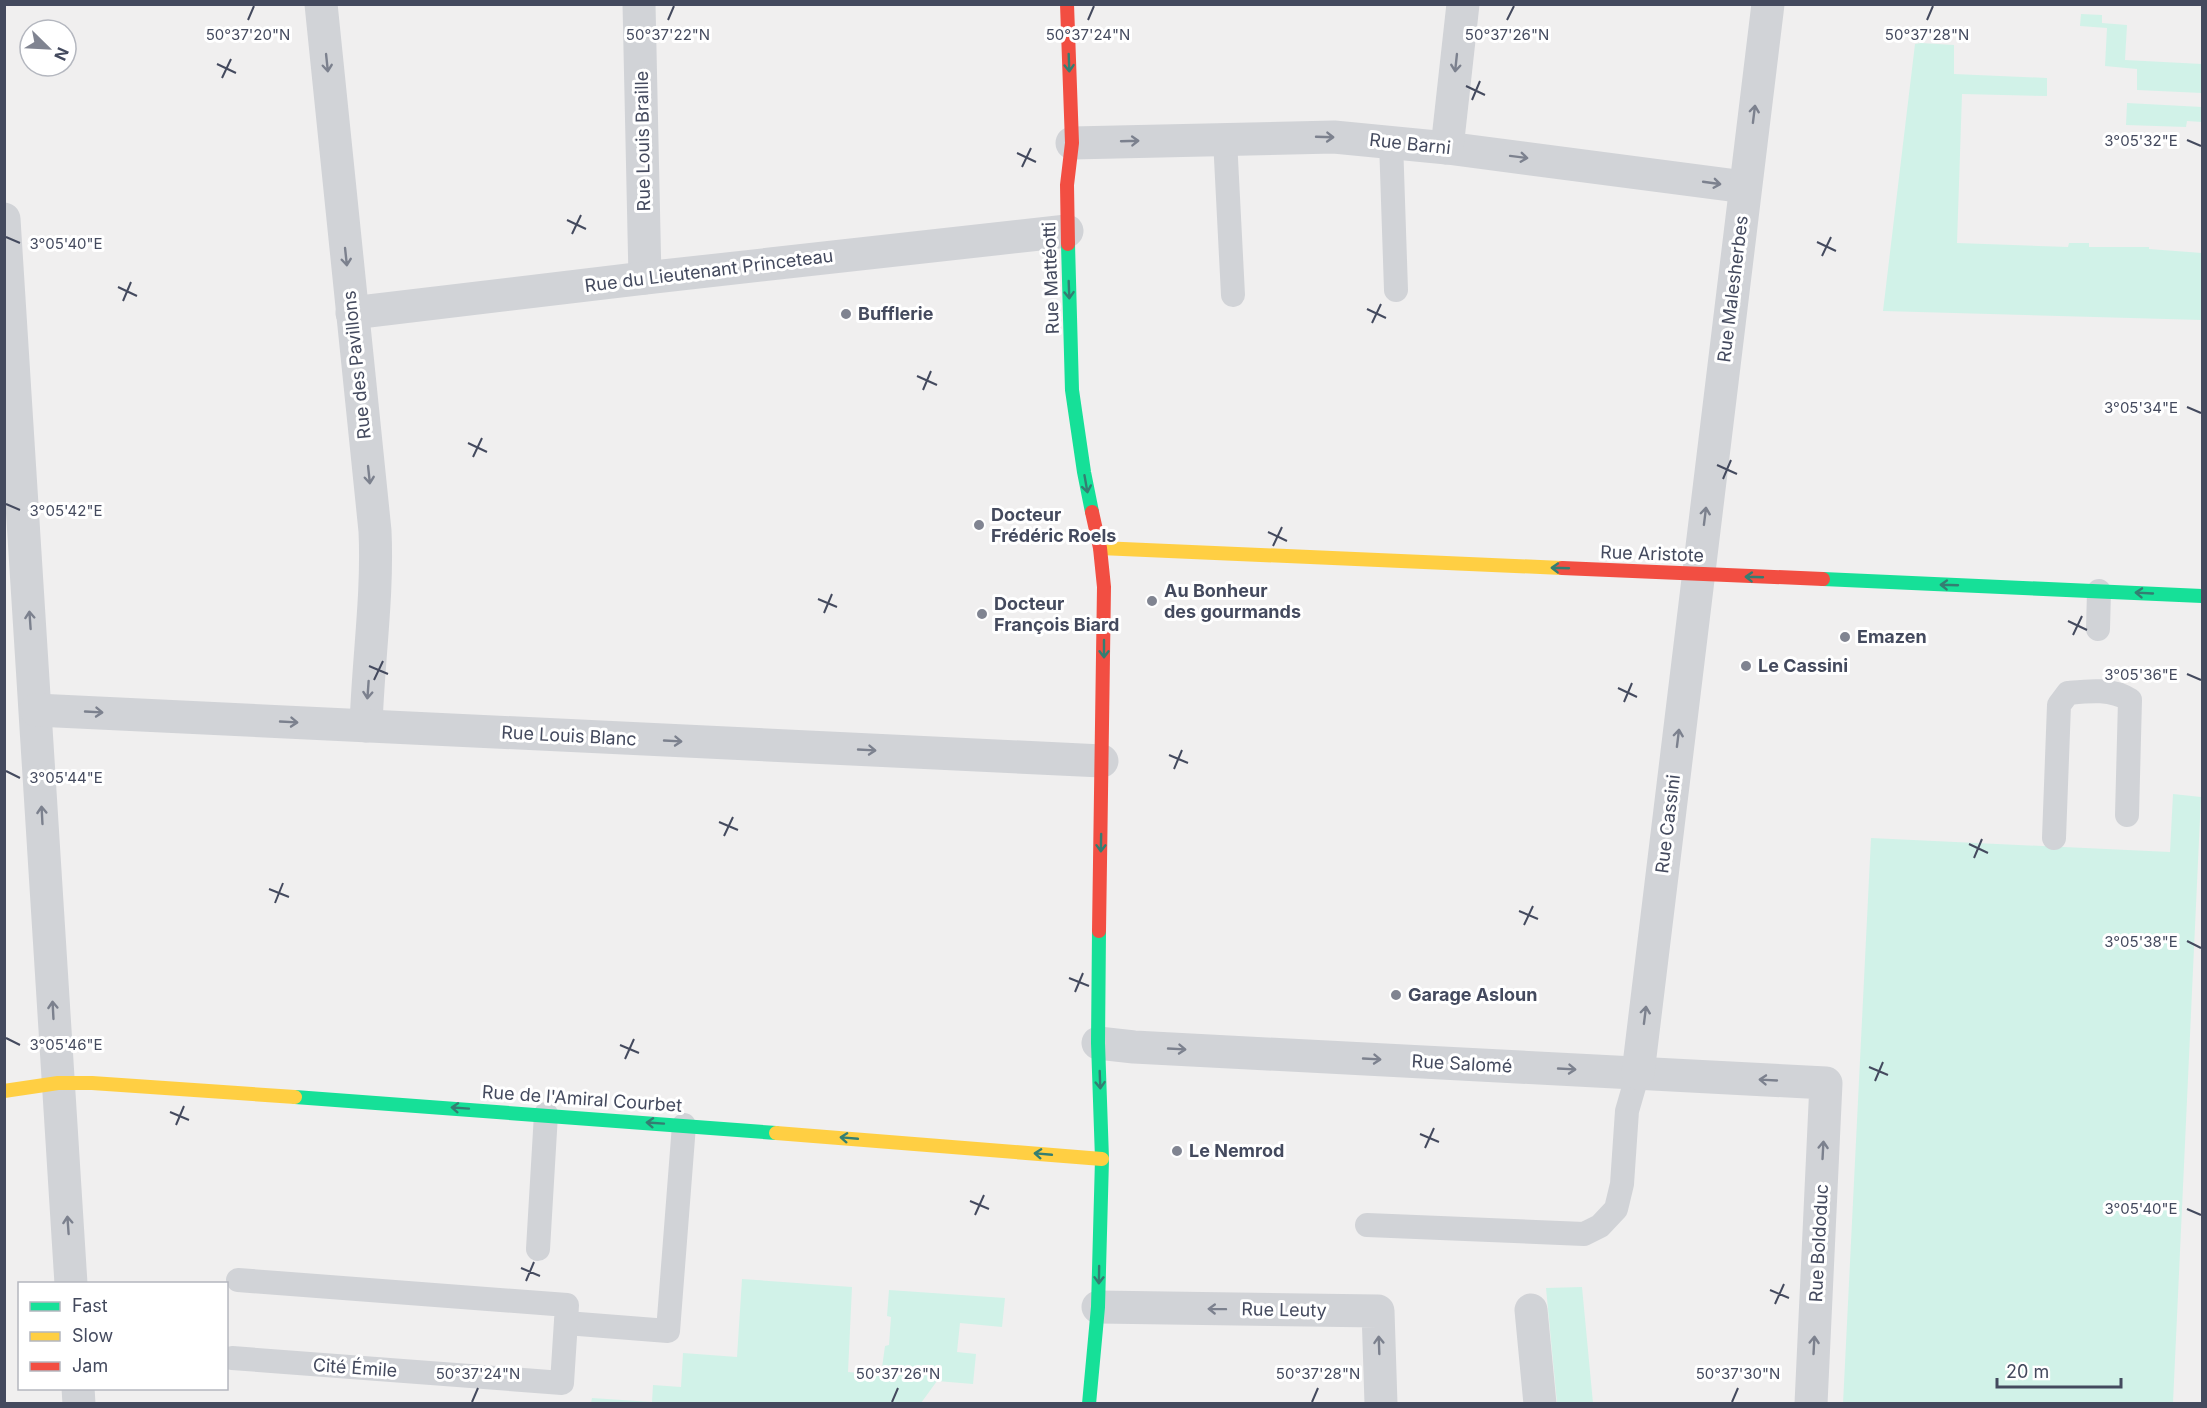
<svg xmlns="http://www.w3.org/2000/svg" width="2207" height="1408" font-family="Inter,sans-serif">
	<rect width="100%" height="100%" fill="#f0efef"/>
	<g fill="#d1f2e8">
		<path d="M 2081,14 L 2102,15 L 2102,23 L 2127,25 L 2125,60 L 2202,64 L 2202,93 L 2137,90 L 2137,69 L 2105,66 L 2107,28 L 2080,26 Z"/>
		<path d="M 1921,43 L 1954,45 L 1954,74 L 2047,78 L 2047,96 L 1962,94 L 1957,243 L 2068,247 L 2069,243 L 2089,243 L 2089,247 L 2149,247 L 2149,249 L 2202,253 L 2202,320 L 1883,311 L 1915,44 Z"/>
		<path d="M 2127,103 L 2202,107 L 2202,122 L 2187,121 L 2186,127 L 2126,125 Z"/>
		<path d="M 2173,794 L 2201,797 L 2173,1403 L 1843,1404 L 1871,838 L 2170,852 Z"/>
		<path d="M 742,1279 L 852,1287 L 848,1372 L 881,1375 L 885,1346 L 889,1345 L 891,1317 L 887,1316 L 889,1290 L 1005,1298 L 1002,1327 L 960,1323 L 957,1352 L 976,1354 L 973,1384 L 937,1381 L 921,1403 L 591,1403 L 592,1398 L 652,1402 L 653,1385 L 681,1387 L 683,1353 L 737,1357 Z"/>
		<path d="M 1582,1287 L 1593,1403 L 1557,1403 L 1546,1288 Z"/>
	</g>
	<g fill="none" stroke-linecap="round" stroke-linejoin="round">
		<g stroke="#d1d3d7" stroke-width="24">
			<path d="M 1225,139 L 1233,295"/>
			<path d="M 1391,141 L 1396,290"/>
			<path d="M 2098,629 L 2099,591"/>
			<path d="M 2054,838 L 2059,705 L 2068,693 C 2088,691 2111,688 2130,700 L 2127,815"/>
			<path d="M 1367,1225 L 1584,1234 L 1600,1226 L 1616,1209 L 1622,1184 L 1627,1111 L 1638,1073"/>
			<path d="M 538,1249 L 546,1114"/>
			<path d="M 566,1323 L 668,1331 L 684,1125"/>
			<path d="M 232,1358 L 562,1383 L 567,1305 L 238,1280"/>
		</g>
		<g stroke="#d1d3d7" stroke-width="33">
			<path d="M 321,4 L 375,531 C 378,596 368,661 366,726"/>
			<path d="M 639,4 L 645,278"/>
			<path d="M 1072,143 L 1334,137 L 1447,148 L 1745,187"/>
			<path d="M 1447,148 L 1463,4"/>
			<path d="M 4,219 L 71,1284"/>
			<path d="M 352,313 L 645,278 L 1067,231"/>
			<path d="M 36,710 L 1102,761"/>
			<path d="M 1098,1043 L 1134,1047 L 1826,1083 L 1811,1404"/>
			<path d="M 1638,1073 L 1768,4"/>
			<path d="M 1098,1307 L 1378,1311 L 1381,1404"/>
			<path d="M 1531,1310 L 1540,1404"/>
			<path d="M 78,1388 L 79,1404"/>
		</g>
		<g stroke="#16e098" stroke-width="14">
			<path d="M 1068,244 L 1072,390 L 1084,472 L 1092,512"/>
			<path d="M 1823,579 L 2202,596"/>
			<path d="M 295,1097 L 776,1133"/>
			<path d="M 1089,1404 L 1098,1307 L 1102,1159 L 1098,1043 L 1099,931"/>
		</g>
		<g stroke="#ffcf43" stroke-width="14">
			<path d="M 1100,548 L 1562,568"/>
			<path d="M 4,1091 L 58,1083 L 92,1083 L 295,1097"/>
			<path d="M 776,1133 L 1102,1159"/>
		</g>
		<g stroke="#f24e42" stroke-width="14">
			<path d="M 1067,4 L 1072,143 L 1067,185 L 1068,244"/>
			<path d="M 1092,512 L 1100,548 L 1104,587 L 1099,931"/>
			<path d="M 1562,568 L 1823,579"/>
		</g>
	</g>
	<defs><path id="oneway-shaft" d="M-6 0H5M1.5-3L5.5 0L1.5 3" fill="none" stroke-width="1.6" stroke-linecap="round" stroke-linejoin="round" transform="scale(1.5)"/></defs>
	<g stroke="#7c818e">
		<use href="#oneway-shaft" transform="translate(327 63) rotate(84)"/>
		<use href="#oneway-shaft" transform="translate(1456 63) rotate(96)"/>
		<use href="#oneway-shaft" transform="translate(1754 114) rotate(-83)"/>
		<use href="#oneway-shaft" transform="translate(1325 137) rotate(2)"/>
		<use href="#oneway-shaft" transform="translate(1130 141) rotate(-2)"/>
		<use href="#oneway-shaft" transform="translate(1519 157) rotate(7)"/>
		<use href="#oneway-shaft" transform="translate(1712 183) rotate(8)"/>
		<use href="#oneway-shaft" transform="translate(346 257) rotate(84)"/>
		<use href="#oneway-shaft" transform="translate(369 475) rotate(84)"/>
		<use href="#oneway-shaft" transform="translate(1705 516) rotate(-83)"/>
		<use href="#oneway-shaft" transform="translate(30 620) rotate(-94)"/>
		<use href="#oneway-shaft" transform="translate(368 690) rotate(94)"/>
		<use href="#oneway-shaft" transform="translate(94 712) rotate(3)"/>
		<use href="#oneway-shaft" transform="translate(289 722) rotate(3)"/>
		<use href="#oneway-shaft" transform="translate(1678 738) rotate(-83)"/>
		<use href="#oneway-shaft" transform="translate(673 741) rotate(3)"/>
		<use href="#oneway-shaft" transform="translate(867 750) rotate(3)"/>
		<use href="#oneway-shaft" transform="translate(42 815) rotate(-93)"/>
		<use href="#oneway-shaft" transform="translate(53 1010) rotate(-93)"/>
		<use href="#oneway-shaft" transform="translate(1645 1015) rotate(-83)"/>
		<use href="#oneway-shaft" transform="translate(1177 1049) rotate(3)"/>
		<use href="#oneway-shaft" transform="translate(1372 1059) rotate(3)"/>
		<use href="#oneway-shaft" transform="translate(1567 1069) rotate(3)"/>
		<use href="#oneway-shaft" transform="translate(1768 1080) rotate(-177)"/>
		<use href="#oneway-shaft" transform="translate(1823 1150) rotate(-87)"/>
		<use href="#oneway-shaft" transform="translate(68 1225) rotate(-94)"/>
		<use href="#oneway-shaft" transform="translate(1217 1309) rotate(-179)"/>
		<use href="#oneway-shaft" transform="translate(1379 1345) rotate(-92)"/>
		<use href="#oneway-shaft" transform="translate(1814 1345) rotate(-87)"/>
	</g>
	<g stroke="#347e72">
		<use href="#oneway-shaft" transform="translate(1069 63) rotate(88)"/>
		<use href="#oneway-shaft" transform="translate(1069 290) rotate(88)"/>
		<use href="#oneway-shaft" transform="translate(1086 484) rotate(80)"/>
		<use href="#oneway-shaft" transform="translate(1560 568) rotate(-178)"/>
		<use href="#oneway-shaft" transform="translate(1754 577) rotate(-178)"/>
		<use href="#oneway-shaft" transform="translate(1949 585) rotate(-178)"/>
		<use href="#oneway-shaft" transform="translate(2144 593) rotate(-177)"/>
		<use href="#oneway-shaft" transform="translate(1104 649) rotate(90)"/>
		<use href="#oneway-shaft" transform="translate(1101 843) rotate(91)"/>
		<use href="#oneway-shaft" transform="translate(1100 1080) rotate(88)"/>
		<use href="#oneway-shaft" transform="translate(460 1108) rotate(-176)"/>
		<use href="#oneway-shaft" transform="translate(655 1123) rotate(-176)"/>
		<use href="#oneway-shaft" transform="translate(849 1138) rotate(-175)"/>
		<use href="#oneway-shaft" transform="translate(1043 1154) rotate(-175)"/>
		<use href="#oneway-shaft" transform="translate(1099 1275) rotate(91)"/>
	</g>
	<path fill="none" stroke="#444a5e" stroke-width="2" d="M 248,20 L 254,6M 668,20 L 674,6M 1088,20 L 1094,6M 1507,20 L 1514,6M 1927,20 L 1933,6M 217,64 L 236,73M 222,78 L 231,59M 1466,86 L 1485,95M 1472,100 L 1480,81M 2187,140 L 2201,146M 1017,153 L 1036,162M 1022,167 L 1031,148M 567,220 L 586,229M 572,234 L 581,215M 6,237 L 20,243M 1817,242 L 1836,251M 1822,256 L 1831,237M 118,287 L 137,296M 123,301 L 131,282M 1367,309 L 1386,318M 1372,323 L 1381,304M 917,376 L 937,385M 923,390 L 931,371M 2187,407 L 2201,413M 468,443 L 487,452M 473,457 L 482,438M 1717,465 L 1737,474M 1723,479 L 1731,460M 6,504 L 20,510M 1268,532 L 1287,541M 1273,546 L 1282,527M 818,599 L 837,607M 824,613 L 832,594M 2068,621 L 2087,630M 2073,635 L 2082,616M 369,666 L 388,674M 2187,674 L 2201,680M 374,680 L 383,661M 1618,688 L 1637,697M 1624,702 L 1632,683M 1169,755 L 1188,763M 1174,769 L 1182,750M 6,771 L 20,778M 719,822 L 738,830M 724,836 L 733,817M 1969,844 L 1988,853M 1974,858 L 1982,839M 269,889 L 289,897M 275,903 L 283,883M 1519,911 L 1538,919M 1524,925 L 1533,906M 2187,941 L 2201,948M 1069,978 L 1089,986M 1075,992 L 1083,973M 6,1038 L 20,1045M 620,1045 L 639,1053M 625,1059 L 634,1039M 1869,1067 L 1888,1075M 1875,1081 L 1883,1062M 170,1112 L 189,1120M 176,1125 L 184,1106M 1420,1134 L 1439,1142M 1425,1148 L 1434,1128M 970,1201 L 989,1209M 2187,1209 L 2201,1215M 975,1215 L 984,1195M 521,1268 L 540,1276M 526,1281 L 534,1262M 1770,1290 L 1789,1298M 1775,1304 L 1784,1284M 472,1402 L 478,1388M 892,1402 L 898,1388M 1312,1402 L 1318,1388M 1732,1402 L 1738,1388"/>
	<g fill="#808491" stroke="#fff" stroke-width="2">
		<circle cx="846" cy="314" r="6"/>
		<circle cx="979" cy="525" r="6"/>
		<circle cx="1152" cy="601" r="6"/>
		<circle cx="982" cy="614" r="6"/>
		<circle cx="1845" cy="637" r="6"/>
		<circle cx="1746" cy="666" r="6"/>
		<circle cx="1396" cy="995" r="6"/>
		<circle cx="1177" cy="1151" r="6"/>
	</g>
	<g text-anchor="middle" stroke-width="6" stroke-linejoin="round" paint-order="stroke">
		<g font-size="18" fill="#444a5e" stroke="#fff">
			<text transform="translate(643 141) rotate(-91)" y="6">Rue Louis Braille</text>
			<text transform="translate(1410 144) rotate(6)" y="6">Rue Barni</text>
			<text transform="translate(709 271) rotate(-7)" y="6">Rue du Lieutenant Princeteau</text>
			<text transform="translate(1051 278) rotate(-92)" y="6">Rue Mattéotti</text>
			<text transform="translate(1733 289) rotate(-83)" y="6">Rue Malesherbes</text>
			<text transform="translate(357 365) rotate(-96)" y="6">Rue des Pavillons</text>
			<text transform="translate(1652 554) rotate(2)" y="6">Rue Aristote</text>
			<text transform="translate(569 736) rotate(3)" y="6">Rue Louis Blanc</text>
			<text transform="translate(1668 824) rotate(-83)" y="6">Rue Cassini</text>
			<text transform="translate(1462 1064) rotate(3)" y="6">Rue Salomé</text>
			<text transform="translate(582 1099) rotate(4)" y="6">Rue de l'Amiral Courbet</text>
			<text transform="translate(1819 1243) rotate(-87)" y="6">Rue Boldoduc</text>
			<text transform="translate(1284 1310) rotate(1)" y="6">Rue Leuty</text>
			<text transform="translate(355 1368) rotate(4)" y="6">Cité Émile</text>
		</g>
		<g font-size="18" font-weight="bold" fill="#444a5e" stroke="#fff" text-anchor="start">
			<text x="858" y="320">Bufflerie</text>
			<text x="991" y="521">Docteur<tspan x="991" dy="21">Frédéric Roels</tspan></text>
			<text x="1164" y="597">Au Bonheur<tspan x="1164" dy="21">des gourmands</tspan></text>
			<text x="994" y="610">Docteur<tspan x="994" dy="21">François Biard</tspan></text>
			<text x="1857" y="643">Emazen</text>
			<text x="1758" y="672">Le Cassini</text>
			<text x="1408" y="1001">Garage Asloun</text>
			<text x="1189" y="1157">Le Nemrod</text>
		</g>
	</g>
	<g font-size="15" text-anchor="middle" fill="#444a5e" stroke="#fff" stroke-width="6" stroke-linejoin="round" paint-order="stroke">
		<text x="248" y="40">50°37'20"N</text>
		<text x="668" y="40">50°37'22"N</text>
		<text x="1088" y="40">50°37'24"N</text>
		<text x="1507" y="40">50°37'26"N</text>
		<text x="1927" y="40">50°37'28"N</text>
		<text x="2141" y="146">3°05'32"E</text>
		<text x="66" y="249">3°05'40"E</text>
		<text x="2141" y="413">3°05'34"E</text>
		<text x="66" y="516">3°05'42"E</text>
		<text x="2141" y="680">3°05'36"E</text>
		<text x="66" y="783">3°05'44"E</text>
		<text x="2141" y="947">3°05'38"E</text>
		<text x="66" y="1050">3°05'46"E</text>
		<text x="2141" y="1214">3°05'40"E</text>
		<text x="478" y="1379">50°37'24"N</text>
		<text x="898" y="1379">50°37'26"N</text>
		<text x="1318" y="1379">50°37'28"N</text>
		<text x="1738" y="1379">50°37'30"N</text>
	</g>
	<rect width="2207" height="1408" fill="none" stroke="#444a5e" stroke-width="12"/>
	<rect x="18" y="1282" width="210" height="108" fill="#ffffff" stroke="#b4b7bf" stroke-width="1.5"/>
	<rect x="30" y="1302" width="30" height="9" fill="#16e098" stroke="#b4b7bf" stroke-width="1.5"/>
	<text x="72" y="1312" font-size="18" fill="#444a5e">Fast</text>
	<rect x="30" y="1332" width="30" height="9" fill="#ffcf43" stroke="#b4b7bf" stroke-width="1.5"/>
	<text x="72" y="1342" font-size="18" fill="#444a5e">Slow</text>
	<rect x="30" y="1362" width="30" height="9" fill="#f24e42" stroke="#b4b7bf" stroke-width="1.5"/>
	<text x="72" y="1372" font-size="18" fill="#444a5e">Jam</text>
	<g transform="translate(48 48) rotate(114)"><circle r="28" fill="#ffffff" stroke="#b4b7bf" stroke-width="1.5"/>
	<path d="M0-4.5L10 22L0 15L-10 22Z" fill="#808491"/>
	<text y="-9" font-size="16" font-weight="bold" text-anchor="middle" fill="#444a5e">N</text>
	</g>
	<path d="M1997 1378v9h124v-9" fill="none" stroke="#444a5e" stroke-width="3"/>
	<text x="2006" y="1378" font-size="18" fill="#444a5e" stroke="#ffffff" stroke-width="4.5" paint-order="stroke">20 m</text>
</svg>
